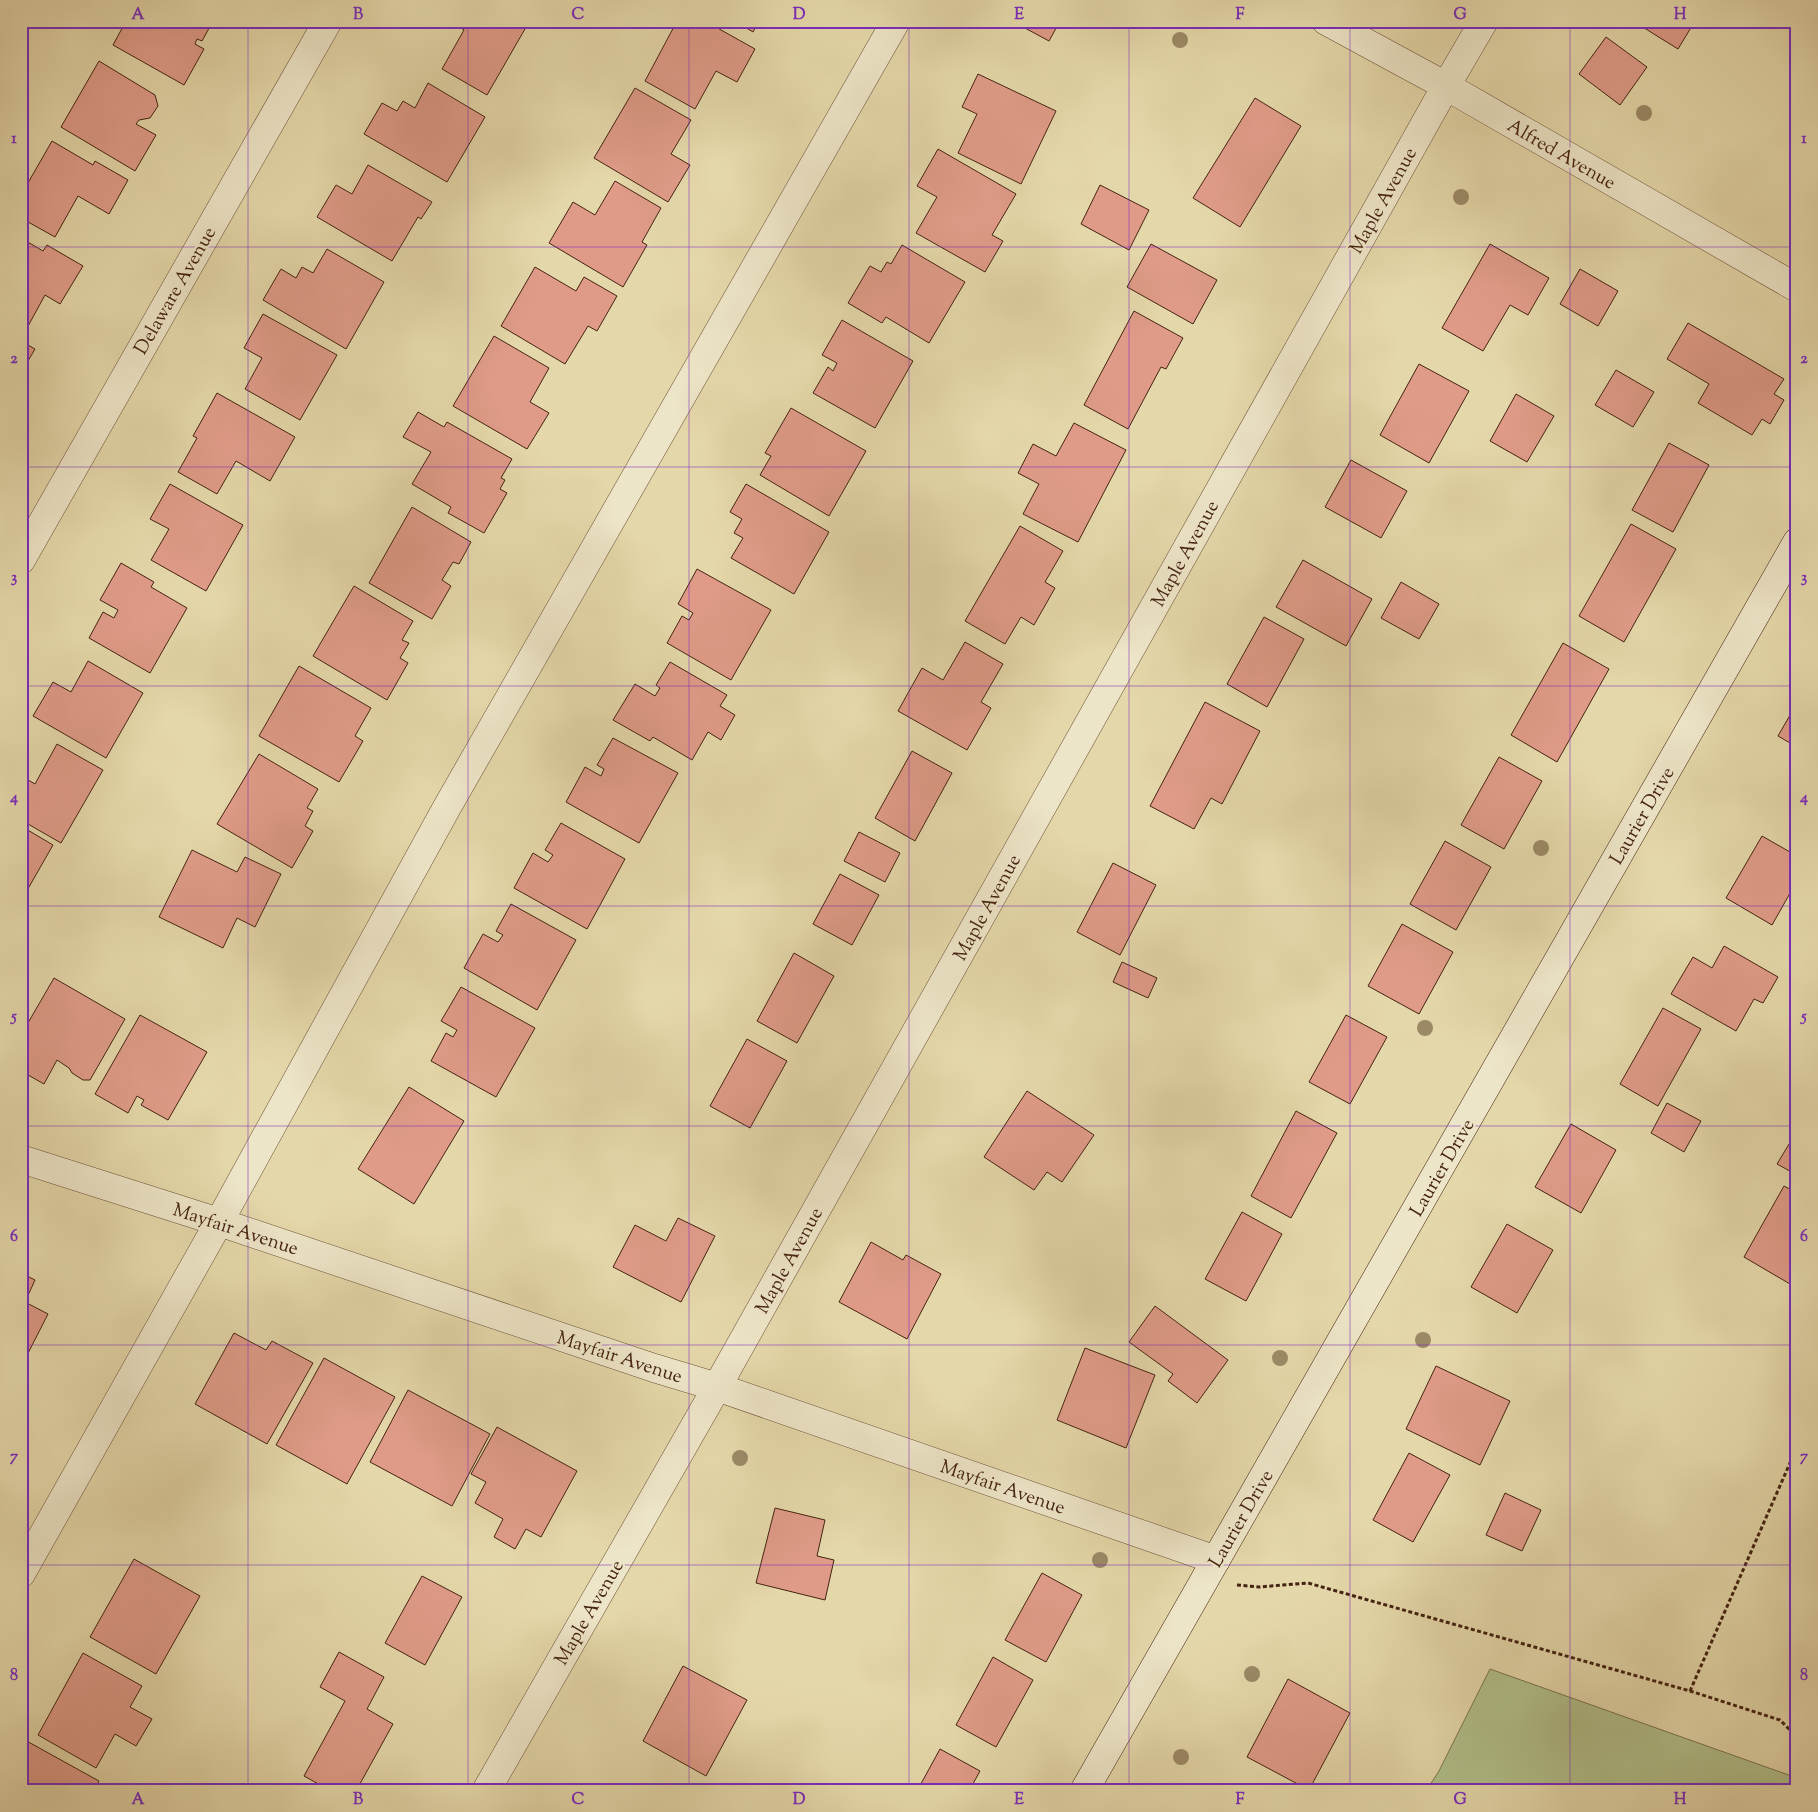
<svg xmlns="http://www.w3.org/2000/svg" width="1818" height="1812" font-family="'Sorts Mill Goudy',serif">
	<rect width="100%" height="100%" fill="#e4d7a9"/>
	<filter id="stains"><feTurbulence type="fractalNoise" baseFrequency=".004" numOctaves="4"/><feColorMatrix values="0 0 0 0 .2 0 0 0 0 .09 0 0 0 0 .02 0 0 0 .5 -.17"/></filter>
	<radialGradient id="worn" r=".72"><stop offset=".6" stop-color="#630" stop-opacity="0"/><stop offset="1" stop-color="#630" stop-opacity=".3"/></radialGradient>
	<path fill="#b1bf8a" stroke="#7b714e" d="M 1490,1669 L 1797,1778 L 1797,1791 L 1426,1791 L 1439,1771 Z"/>
	<g fill="#df9b88" stroke="#452312">
		<path d="M 126,21 L 213,21 L 202,41 L 197,39 L 195,44 L 204,49 L 184,85 L 113,45 Z"/>
		<path d="M 450,21 L 529,22 L 487,95 L 442,69 L 464,30 Z"/>
		<path d="M 677,21 L 705,21 L 755,49 L 737,82 L 716,71 L 695,109 L 645,81 Z"/>
		<path d="M 735,21 L 759,21 L 753,32 Z"/>
		<path d="M 1012,21 L 1060,21 L 1049,41 Z"/>
		<path d="M 1633,21 L 1695,21 L 1678,49 Z"/>
		<path d="M 1606,37 L 1647,67 L 1620,105 L 1579,74 Z"/>
		<path d="M 99,61 L 155,95 L 158,106 L 150,118 L 139,120 L 136,124 L 156,135 L 135,171 L 61,127 Z"/>
		<path d="M 978,74 L 1056,111 L 1021,184 L 958,153 L 977,114 L 962,107 Z"/>
		<path d="M 428,83 L 485,117 L 447,182 L 364,134 L 382,103 L 397,111 L 403,101 L 415,108 Z"/>
		<path d="M 635,88 L 691,120 L 671,154 L 690,165 L 668,202 L 594,158 Z"/>
		<path d="M 1255,98 L 1301,126 L 1240,227 L 1193,198 Z"/>
		<path d="M 52,141 L 93,165 L 95,161 L 128,180 L 109,214 L 78,196 L 55,237 L 21,218 L 21,195 Z"/>
		<path d="M 938,149 L 1016,194 L 992,235 L 1003,241 L 985,272 L 916,233 L 937,197 L 917,186 Z"/>
		<path d="M 368,165 L 432,202 L 421,219 L 418,217 L 392,261 L 317,217 L 336,185 L 352,194 Z"/>
		<path d="M 1797,175 L 1797,187 L 1792,185 Z"/>
		<path d="M 615,181 L 661,208 L 642,242 L 647,245 L 623,287 L 549,243 L 573,202 L 595,215 Z"/>
		<path d="M 1100,185 L 1149,210 L 1129,250 L 1081,224 Z"/>
		<path d="M 21,238 L 43,251 L 47,245 L 83,266 L 60,304 L 45,295 L 27,328 L 21,325 Z"/>
		<path d="M 1151,244 L 1217,280 L 1193,324 L 1127,287 Z"/>
		<path d="M 1490,244 L 1549,278 L 1528,315 L 1510,305 L 1483,351 L 1442,328 Z"/>
		<path d="M 902,245 L 965,282 L 929,343 L 886,317 L 882,323 L 848,303 L 870,266 L 881,272 L 887,262 L 891,264 Z"/>
		<path d="M 327,249 L 384,282 L 346,349 L 263,300 L 281,269 L 296,278 L 302,267 L 313,273 Z"/>
		<path d="M 535,267 L 576,291 L 584,277 L 617,296 L 597,331 L 588,326 L 565,364 L 501,326 Z"/>
		<path d="M 1580,269 L 1618,291 L 1598,326 L 1560,304 Z"/>
		<path d="M 1134,311 L 1183,338 L 1166,369 L 1161,367 L 1128,429 L 1084,405 Z"/>
		<path d="M 263,314 L 337,355 L 300,420 L 245,389 L 262,358 L 244,348 Z"/>
		<path d="M 842,320 L 913,361 L 875,428 L 813,393 L 828,367 L 833,371 L 837,363 L 822,355 Z"/>
		<path d="M 1688,323 L 1784,379 L 1774,394 L 1784,400 L 1770,424 L 1762,419 L 1752,435 L 1698,403 L 1709,384 L 1667,359 Z"/>
		<path d="M 494,336 L 549,368 L 530,402 L 549,413 L 527,449 L 453,406 Z"/>
		<path d="M 21,341 L 35,349 L 21,373 Z"/>
		<path d="M 1419,364 L 1469,391 L 1429,463 L 1380,435 Z"/>
		<path d="M 1616,370 L 1654,392 L 1633,427 L 1595,405 Z"/>
		<path d="M 217,393 L 295,437 L 270,481 L 236,461 L 217,494 L 178,472 L 197,438 L 193,436 Z"/>
		<path d="M 1516,394 L 1554,416 L 1527,462 L 1490,441 Z"/>
		<path d="M 791,408 L 866,451 L 829,516 L 760,475 L 771,456 L 765,453 Z"/>
		<path d="M 418,412 L 444,427 L 447,422 L 512,459 L 501,478 L 505,480 L 500,489 L 507,493 L 484,533 L 448,513 L 451,507 L 412,484 L 431,452 L 403,437 Z"/>
		<path d="M 1074,423 L 1126,450 L 1078,542 L 1023,514 L 1039,484 L 1018,473 L 1033,444 L 1056,456 Z"/>
		<path d="M 1669,443 L 1709,465 L 1673,532 L 1632,510 Z"/>
		<path d="M 1351,460 L 1407,491 L 1381,538 L 1325,507 Z"/>
		<path d="M 170,484 L 243,525 L 206,591 L 151,560 L 169,529 L 150,519 Z"/>
		<path d="M 746,484 L 829,532 L 794,594 L 731,558 L 743,538 L 734,533 L 742,519 L 730,512 Z"/>
		<path d="M 412,507 L 471,542 L 459,564 L 453,562 L 442,580 L 451,586 L 432,619 L 369,583 Z"/>
		<path d="M 1631,524 L 1676,549 L 1624,642 L 1579,616 Z"/>
		<path d="M 1020,526 L 1063,551 L 1045,582 L 1055,588 L 1034,625 L 1021,617 L 1005,644 L 965,621 Z"/>
		<path d="M 1303,560 L 1372,599 L 1346,646 L 1276,607 Z"/>
		<path d="M 121,563 L 154,582 L 151,587 L 187,608 L 150,673 L 89,638 L 103,612 L 114,618 L 118,610 L 100,600 Z"/>
		<path d="M 697,569 L 771,610 L 731,680 L 667,643 L 682,616 L 689,620 L 693,613 L 678,604 Z"/>
		<path d="M 1401,582 L 1439,604 L 1419,639 L 1381,618 Z"/>
		<path d="M 354,586 L 413,621 L 402,640 L 409,643 L 400,658 L 408,663 L 387,700 L 313,656 Z"/>
		<path d="M 1264,617 L 1304,639 L 1267,707 L 1227,684 Z"/>
		<path d="M 965,642 L 1003,664 L 981,702 L 991,708 L 967,750 L 898,711 L 922,668 L 943,680 Z"/>
		<path d="M 1563,643 L 1609,669 L 1557,762 L 1511,735 Z"/>
		<path d="M 88,661 L 143,693 L 106,758 L 33,716 L 53,682 L 71,692 Z"/>
		<path d="M 670,662 L 727,695 L 720,706 L 735,715 L 721,740 L 708,732 L 692,760 L 653,737 L 650,741 L 613,720 L 635,684 L 655,696 L 660,688 L 656,685 Z"/>
		<path d="M 299,666 L 371,708 L 355,736 L 363,741 L 339,782 L 259,736 Z"/>
		<path d="M 1205,702 L 1260,731 L 1222,804 L 1211,798 L 1194,829 L 1150,806 Z"/>
		<path d="M 1797,703 L 1797,747 L 1778,736 Z"/>
		<path d="M 613,738 L 678,773 L 639,843 L 566,802 L 585,767 L 601,776 L 604,769 L 597,765 Z"/>
		<path d="M 57,744 L 103,770 L 61,843 L 21,820 L 21,776 L 35,784 Z"/>
		<path d="M 912,751 L 952,773 L 915,841 L 875,818 Z"/>
		<path d="M 259,754 L 318,789 L 307,808 L 313,811 L 305,826 L 313,831 L 292,868 L 217,824 Z"/>
		<path d="M 1499,757 L 1542,781 L 1504,849 L 1461,825 Z"/>
		<path d="M 561,823 L 625,859 L 587,929 L 514,888 L 533,853 L 548,862 L 553,855 L 545,850 Z"/>
		<path d="M 21,826 L 53,845 L 21,901 Z"/>
		<path d="M 859,832 L 900,853 L 885,882 L 844,861 Z"/>
		<path d="M 1762,836 L 1797,856 L 1797,881 L 1772,925 L 1726,898 Z"/>
		<path d="M 1445,841 L 1491,867 L 1456,930 L 1410,904 Z"/>
		<path d="M 192,850 L 237,872 L 245,857 L 281,874 L 255,927 L 237,918 L 223,948 L 159,917 Z"/>
		<path d="M 1113,863 L 1156,885 L 1120,955 L 1077,932 Z"/>
		<path d="M 840,874 L 879,895 L 852,945 L 813,924 Z"/>
		<path d="M 511,904 L 576,940 L 537,1010 L 464,968 L 483,934 L 498,942 L 503,935 L 496,931 Z"/>
		<path d="M 1402,924 L 1453,952 L 1419,1014 L 1368,986 Z"/>
		<path d="M 1724,946 L 1778,977 L 1763,1003 L 1754,999 L 1736,1031 L 1671,994 L 1693,957 L 1712,968 Z"/>
		<path d="M 794,953 L 834,976 L 797,1043 L 757,1021 Z"/>
		<path d="M 1122,962 L 1157,978 L 1148,998 L 1113,982 Z"/>
		<path d="M 54,978 L 125,1019 L 90,1080 L 83,1080 L 72,1073 L 69,1068 L 57,1060 L 44,1084 L 21,1071 L 21,1035 Z"/>
		<path d="M 461,987 L 535,1028 L 496,1097 L 431,1061 L 446,1033 L 453,1037 L 457,1030 L 441,1021 Z"/>
		<path d="M 1663,1008 L 1701,1029 L 1658,1106 L 1620,1084 Z"/>
		<path d="M 140,1015 L 207,1052 L 168,1120 L 141,1105 L 144,1100 L 137,1096 L 128,1113 L 95,1094 Z"/>
		<path d="M 1346,1015 L 1387,1037 L 1350,1104 L 1309,1082 Z"/>
		<path d="M 747,1039 L 787,1061 L 750,1128 L 710,1106 Z"/>
		<path d="M 409,1087 L 464,1121 L 414,1204 L 358,1169 Z"/>
		<path d="M 1027,1091 L 1094,1135 L 1062,1182 L 1047,1172 L 1034,1190 L 984,1157 Z"/>
		<path d="M 1667,1103 L 1701,1121 L 1684,1152 L 1651,1133 Z"/>
		<path d="M 1296,1111 L 1337,1133 L 1291,1218 L 1251,1196 Z"/>
		<path d="M 1571,1124 L 1616,1150 L 1581,1213 L 1535,1187 Z"/>
		<path d="M 1797,1131 L 1797,1175 L 1777,1164 Z"/>
		<path d="M 1784,1186 L 1797,1193 L 1797,1271 L 1790,1284 L 1744,1257 Z"/>
		<path d="M 1242,1212 L 1282,1234 L 1246,1301 L 1205,1279 Z"/>
		<path d="M 678,1218 L 715,1236 L 681,1302 L 613,1267 L 635,1225 L 666,1241 Z"/>
		<path d="M 1507,1224 L 1553,1250 L 1517,1313 L 1471,1287 Z"/>
		<path d="M 871,1242 L 903,1260 L 906,1255 L 941,1274 L 907,1339 L 839,1302 Z"/>
		<path d="M 21,1273 L 35,1280 L 25,1302 L 48,1314 L 21,1367 Z"/>
		<path d="M 1155,1306 L 1228,1360 L 1197,1403 L 1168,1381 L 1173,1374 L 1129,1342 Z"/>
		<path d="M 234,1333 L 266,1350 L 272,1341 L 313,1363 L 267,1444 L 195,1404 Z"/>
		<path d="M 1085,1348 L 1155,1375 L 1126,1448 L 1057,1420 Z"/>
		<path d="M 324,1358 L 395,1397 L 347,1484 L 276,1445 Z"/>
		<path d="M 1436,1366 L 1510,1401 L 1480,1465 L 1406,1429 Z"/>
		<path d="M 408,1390 L 490,1434 L 452,1506 L 370,1462 Z"/>
		<path d="M 497,1427 L 577,1471 L 541,1537 L 526,1529 L 515,1549 L 494,1537 L 503,1519 L 475,1503 L 486,1482 L 471,1474 Z"/>
		<path d="M 1409,1453 L 1450,1475 L 1413,1542 L 1373,1520 Z"/>
		<path d="M 1505,1493 L 1541,1510 L 1522,1551 L 1486,1535 Z"/>
		<path d="M 775,1508 L 825,1520 L 817,1556 L 834,1560 L 825,1600 L 756,1583 Z"/>
		<path d="M 134,1559 L 200,1596 L 156,1674 L 90,1637 Z"/>
		<path d="M 1042,1573 L 1082,1595 L 1046,1662 L 1005,1640 Z"/>
		<path d="M 422,1576 L 462,1597 L 425,1665 L 385,1643 Z"/>
		<path d="M 339,1652 L 384,1677 L 367,1709 L 393,1724 L 356,1791 L 331,1791 L 304,1776 L 345,1701 L 320,1687 Z"/>
		<path d="M 83,1653 L 142,1686 L 130,1707 L 152,1719 L 136,1746 L 115,1734 L 96,1768 L 38,1735 Z"/>
		<path d="M 993,1657 L 1033,1680 L 996,1747 L 956,1725 Z"/>
		<path d="M 683,1666 L 747,1700 L 706,1776 L 643,1741 Z"/>
		<path d="M 1288,1679 L 1350,1713 L 1309,1790 L 1247,1757 Z"/>
		<path d="M 23,1739 L 99,1781 L 94,1791 L 21,1791 L 21,1743 Z"/>
		<path d="M 940,1749 L 980,1771 L 969,1791 L 917,1791 Z"/>
		<path d="M 610,1785 L 620,1791 L 607,1791 Z"/>
	</g>
	<g fill="none" stroke-linecap="round" stroke-linejoin="round">
		<defs>
			<g id="street">
				<path d="M 1326,21 L 1446,86 L 1797,288"/>
				<path d="M 21,560 L 328,21"/>
				<path d="M 21,1159 L 219,1222 L 654,1368 L 717,1387 L 1216,1560"/>
				<path d="M 21,1574 L 219,1222 L 446,809 L 896,21"/>
				<path d="M 486,1791 L 717,1387 L 1446,86 L 1484,21"/>
			</g>
			<path id="secondary" d="M 1084,1791 L 1797,542"/>
		</defs>
		<use href="#street" stroke="#6d5038" stroke-width="29"/>
		<use href="#secondary" stroke="#452312" stroke-width="29"/>
		<g stroke="#452312" stroke-width="3" stroke-dasharray="4 2.5" stroke-linecap="butt">
			<path d="M 1237,1585 L 1259,1587 L 1308,1583 L 1690,1691 L 1780,1720 L 1797,1737"/>
			<path d="M 1690,1691 L 1797,1447"/>
		</g>
		<use href="#street" stroke="#ede5c7" stroke-width="28"/>
		<use href="#secondary" stroke="#ede5c7" stroke-width="28"/>
	</g>
	<g fill="#9b8966">
		<circle cx="1180" cy="40" r="8"/>
		<circle cx="1644" cy="113" r="8"/>
		<circle cx="1461" cy="197" r="8"/>
		<circle cx="1541" cy="848" r="8"/>
		<circle cx="1425" cy="1028" r="8"/>
		<circle cx="1423" cy="1340" r="8"/>
		<circle cx="1280" cy="1358" r="8"/>
		<circle cx="740" cy="1458" r="8"/>
		<circle cx="1100" cy="1560" r="8"/>
		<circle cx="1252" cy="1674" r="8"/>
		<circle cx="1181" cy="1757" r="8"/>
	</g>
	<path fill="none" stroke="#7b2cbf" stroke-width="1" stroke-opacity="0.55" d="M 248,21 L 248,1791M 468,21 L 468,1791M 689,21 L 689,1791M 909,21 L 909,1791M 1129,21 L 1129,1791M 1350,21 L 1350,1791M 1570,21 L 1570,1791M 21,247 L 1797,247M 21,467 L 1797,467M 21,686 L 1797,686M 21,906 L 1797,906M 21,1126 L 1797,1126M 21,1345 L 1797,1345M 21,1565 L 1797,1565"/>
	<g text-anchor="middle" stroke-width="4.5" stroke-linejoin="round" paint-order="stroke">
		<g font-size="19" fill="#452312" stroke="#ede5c7">
			<text transform="translate(1562 153) rotate(30)" y="7">Alfred Avenue</text>
			<text transform="translate(1382 200) rotate(-61)" y="7">Maple Avenue</text>
			<text transform="translate(174 290) rotate(-60)" y="7">Delaware Avenue</text>
			<text transform="translate(1184 553) rotate(-61)" y="7">Maple Avenue</text>
			<text transform="translate(1641 815) rotate(-60)" y="7">Laurier Drive</text>
			<text transform="translate(986 907) rotate(-61)" y="7">Maple Avenue</text>
			<text transform="translate(1441 1167) rotate(-60)" y="7">Laurier Drive</text>
			<text transform="translate(236 1228) rotate(18)" y="7">Mayfair Avenue</text>
			<text transform="translate(788 1260) rotate(-61)" y="7">Maple Avenue</text>
			<text transform="translate(620 1356) rotate(18)" y="7">Mayfair Avenue</text>
			<text transform="translate(1003 1486) rotate(19)" y="7">Mayfair Avenue</text>
			<text transform="translate(1240 1518) rotate(-60)" y="7">Laurier Drive</text>
			<text transform="translate(588 1612) rotate(-60)" y="7">Maple Avenue</text>
		</g>
	</g>
	<rect width="1818" height="1812" fill="none" stroke="#e4d7a9" stroke-width="55"/>
	<rect x="28" y="28" width="1762" height="1756" fill="none" stroke="#7b2cbf" stroke-width="2"/>
	<g font-size="16" text-anchor="middle" font-weight="bold" fill="#7b2cbf">
		<text x="138" y="19">A</text>
		<text x="358" y="19">B</text>
		<text x="578" y="19">C</text>
		<text x="799" y="19">D</text>
		<text x="1019" y="19">E</text>
		<text x="1240" y="19">F</text>
		<text x="1460" y="19">G</text>
		<text x="1680" y="19">H</text>
		<text x="14" y="143">1</text>
		<text x="1804" y="143">1</text>
		<text x="14" y="363">2</text>
		<text x="1804" y="363">2</text>
		<text x="14" y="582">3</text>
		<text x="1804" y="582">3</text>
		<text x="14" y="802">4</text>
		<text x="1804" y="802">4</text>
		<text x="14" y="1021">5</text>
		<text x="1804" y="1021">5</text>
		<text x="14" y="1241">6</text>
		<text x="1804" y="1241">6</text>
		<text x="14" y="1461">7</text>
		<text x="1804" y="1461">7</text>
		<text x="14" y="1680">8</text>
		<text x="1804" y="1680">8</text>
		<text x="138" y="1804">A</text>
		<text x="358" y="1804">B</text>
		<text x="578" y="1804">C</text>
		<text x="799" y="1804">D</text>
		<text x="1019" y="1804">E</text>
		<text x="1240" y="1804">F</text>
		<text x="1460" y="1804">G</text>
		<text x="1680" y="1804">H</text>
	</g>
	<rect width="100%" height="100%" filter="url(#stains)"/>
	<rect width="100%" height="100%" fill="url(#worn)"/>
</svg>
